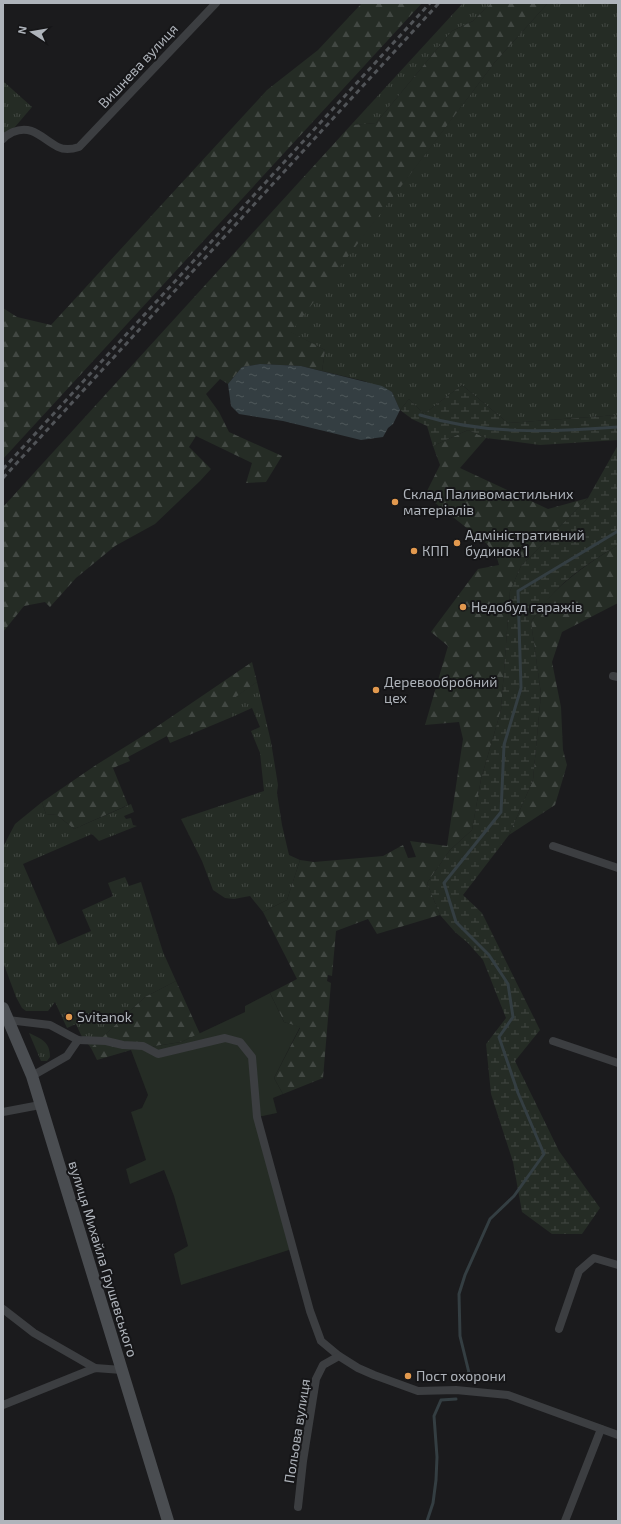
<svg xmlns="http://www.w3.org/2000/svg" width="621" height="1524" font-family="'Exo 2',sans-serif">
	<defs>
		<pattern id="grass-tufts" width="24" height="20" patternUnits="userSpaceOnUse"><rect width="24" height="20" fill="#252c25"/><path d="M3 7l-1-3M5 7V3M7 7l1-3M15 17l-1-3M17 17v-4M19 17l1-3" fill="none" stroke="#424843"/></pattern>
		<pattern id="forest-firs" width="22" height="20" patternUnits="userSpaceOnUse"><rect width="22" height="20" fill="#252c25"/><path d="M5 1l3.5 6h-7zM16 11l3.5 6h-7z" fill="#424843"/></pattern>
		<pattern id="wetland-marsh" width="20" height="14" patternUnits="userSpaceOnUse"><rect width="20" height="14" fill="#252c25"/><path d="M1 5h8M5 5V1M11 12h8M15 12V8" fill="none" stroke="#424843"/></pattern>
		<pattern id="water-ripples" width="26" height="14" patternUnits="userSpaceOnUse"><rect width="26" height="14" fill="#343e42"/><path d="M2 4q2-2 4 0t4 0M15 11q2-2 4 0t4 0" fill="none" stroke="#4f585b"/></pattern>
	</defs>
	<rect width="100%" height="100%" fill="#1b1b1d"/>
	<g fill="url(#grass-tufts)">
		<path d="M 463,3 L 491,3 L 473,21 L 452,31 L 376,123 L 351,125 Z"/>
		<path d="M 548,3 L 618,3 L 618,415 L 508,423 L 462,385 L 424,414 L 409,399 L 400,410 L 392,392 L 364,381 L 322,371 L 325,350 L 290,332 L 495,62 Z"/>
		<path d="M 3,81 L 32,107 L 3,141 Z"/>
		<path d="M 257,682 L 271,742 L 278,785 L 277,793 L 282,825 L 289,855 L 300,860 L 287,900 L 263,912 L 250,896 L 234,899 L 225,898 L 213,890 L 202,861 L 181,819 L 264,791 L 260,753 L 251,731 L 260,727 L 252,708 L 232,717 L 229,701 Z"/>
		<path d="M 42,802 L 46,814 L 57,815 L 74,829 L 131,804 L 134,812 L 124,816 L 126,819 L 131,818 L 133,825 L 137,826 L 99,841 L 92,834 L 23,864 L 58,945 L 91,931 L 82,910 L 113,896 L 108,883 L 125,877 L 129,886 L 141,882 L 163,952 L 176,981 L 145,997 L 91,1048 L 81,1035 L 76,1024 L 67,1028 L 55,1002 L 48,1011 L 26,1011 L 22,1008 L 16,997 L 3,962 L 3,847 L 15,824 Z"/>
		<path d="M 29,1033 C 42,1039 50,1042 50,1057 L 47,1061 L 41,1061 Z"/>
	</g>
	<g fill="url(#forest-firs)">
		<path d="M 362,3 L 422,3 L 3,459 L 3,308 L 17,317 L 51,325 L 267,90 L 318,50 Z"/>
		<path d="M 491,3 L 548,3 L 495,62 L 291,332 L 325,350 L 322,371 L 301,366 L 260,364 L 242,367 L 228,384 L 220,379 L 206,394 L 219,412 L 229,432 L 282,456 L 266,482 L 246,483 L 252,463 L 196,436 L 189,447 L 211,469 L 200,481 L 155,524 L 115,546 L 76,578 L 50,607 L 45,602 L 24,606 L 3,632 L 3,507 L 351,125 L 376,123 L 452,31 L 473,21 Z"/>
		<path d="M 468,430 L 486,438 L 460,468 L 548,509 L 588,498 L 521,566 L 510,591 L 501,710 L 481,779 L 472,830 L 450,850 L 427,883 L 440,915 L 377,934 L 368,919 L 336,931 L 332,976 L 328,975 L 327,981 L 331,983 L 323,1078 L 283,1094 L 274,1078 L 300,1028 L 284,1022 L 270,993 L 297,979 L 263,912 L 287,900 L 300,860 L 314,862 L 383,856 L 403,845 L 408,858 L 416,857 L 410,841 L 447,846 L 463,739 L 459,722 L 425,725 L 448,646 L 431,632 L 478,569 L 499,565 L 497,558 L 487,544 L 425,495 L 440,465 L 433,446 Z"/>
		<path d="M 618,545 L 618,603 L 562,632 L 552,662 L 561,707 L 563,750 L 567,765 L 555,805 L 509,835 L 533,780 L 541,694 L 531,622 C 536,615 540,608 545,602 C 566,578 592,561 618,545 Z"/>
		<path d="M 252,662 L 257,682 L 230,701 L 232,717 L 170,743 L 167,736 L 128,757 L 130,761 L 113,768 L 128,805 L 74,829 L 57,815 L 46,814 L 42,802 L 96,765 L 149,732 Z"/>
		<path d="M 176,981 L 200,1034 L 181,1042 L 131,1050 L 97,1060 L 91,1048 L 145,997 Z"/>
	</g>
	<g fill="url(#wetland-marsh)">
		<path d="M 462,385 L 508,423 L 618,415 L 618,440 L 540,445 L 486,438 L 468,430 L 433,446 L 427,426 L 412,419 L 400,410 L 409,399 L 424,414 Z"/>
		<path d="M 618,445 L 618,545 C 580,568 556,584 531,622 L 541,694 L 533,780 L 509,835 L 463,895 L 482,913 L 540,1030 L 515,1061 L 559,1151 L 600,1208 L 582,1234 L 552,1234 L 522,1212 L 513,1162 L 491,1094 L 486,1044 L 506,1018 L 483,960 L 468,943 L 455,932 L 440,915 L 427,883 L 450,850 L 472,830 L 481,779 L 501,710 L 510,591 L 521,566 L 588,498 Z"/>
	</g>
	<path fill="#252c25" d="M 270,993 L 284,1022 L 300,1027 L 274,1078 L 283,1094 L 273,1098 L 277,1113 L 258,1117 L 292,1249 L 181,1285 L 174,1254 L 188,1246 L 174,1196 L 164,1170 L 130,1184 L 126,1169 L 146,1160 L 131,1112 L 142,1108 L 148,1095 L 131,1050 L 181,1042 L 245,1012 L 245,1006 Z"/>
	<path fill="url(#water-ripples)" d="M 260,364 L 301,366 L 382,386 L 392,392 L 400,410 L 393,424 L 388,428 L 383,437 L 361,440 L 283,421 L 239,414 L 231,406 L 228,384 L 242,367 Z"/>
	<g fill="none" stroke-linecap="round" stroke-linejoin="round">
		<g stroke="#343e42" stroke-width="3">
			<path d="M 420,415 C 484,435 553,432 618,427"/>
			<path d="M 471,1381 L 460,1336 L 459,1294 L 465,1275 L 490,1219 L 514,1196 L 544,1154 L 518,1093 L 499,1037 L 513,1017 L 508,984 L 489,955 L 456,922 L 444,883 L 501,812 L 504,745 L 521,688 L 518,591 L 618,531"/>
			<path d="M 427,1521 L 433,1503 L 436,1480 L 437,1457 L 434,1416 L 441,1400 L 456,1399"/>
		</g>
		<g stroke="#3c3e41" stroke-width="8">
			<path d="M 3,139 C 6,135 9,134 13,132 C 33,124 42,139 58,147 C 64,150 73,149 79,147 L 216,3"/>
			<path d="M 613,676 L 618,677"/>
			<path d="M 553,846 L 618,868"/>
			<path d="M 8,1020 L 50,1025 L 78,1040 L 106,1041 L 123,1045 L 143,1046 L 158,1054 L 225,1038 L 240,1042 L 252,1057 L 257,1117 L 310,1311 L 321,1341 L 339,1356"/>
			<path d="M 553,1041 L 618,1063"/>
			<path d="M 32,1076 L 67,1056 L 78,1040"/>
			<path d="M 3,1112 L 40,1105"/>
			<path d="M 3,1309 L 34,1333 L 95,1368"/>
			<path d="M 559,1329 L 579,1271 L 594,1258 L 618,1265"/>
			<path d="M 3,1405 L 95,1368 L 122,1370"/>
			<path d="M 298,1507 L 303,1461 L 316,1379 L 323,1365 L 339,1356 L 358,1368 L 374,1375 L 418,1391 L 456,1390 L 508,1395 L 618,1435"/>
			<path d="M 565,1521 L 601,1429"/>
		</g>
		<path stroke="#4a4d51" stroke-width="12" d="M 3,1008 L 32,1076 L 168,1521"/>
		<g stroke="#515458" stroke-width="3" stroke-dasharray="5 4" stroke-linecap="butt">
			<path d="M 3,469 L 430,3"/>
			<path d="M 3,478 L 439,3"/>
		</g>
	</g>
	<g fill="#e2994e" stroke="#161618" stroke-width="1.5">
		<circle cx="395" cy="502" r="4"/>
		<circle cx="457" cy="543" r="4"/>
		<circle cx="414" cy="551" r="4"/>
		<circle cx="463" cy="607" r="4"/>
		<circle cx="376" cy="690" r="4"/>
		<circle cx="69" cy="1017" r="4"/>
		<circle cx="408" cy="1376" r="4"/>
	</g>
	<g text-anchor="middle" stroke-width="4" stroke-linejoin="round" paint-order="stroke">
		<g font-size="14" fill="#afb4bb" stroke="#161618">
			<text transform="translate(138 66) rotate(-47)" y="5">Вишнева вулиця</text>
			<text transform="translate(103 1259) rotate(73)" y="5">вулиця Михайла Грушевського</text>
			<text transform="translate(297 1431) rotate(-81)" y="5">Польова вулиця</text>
		</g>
		<g font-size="14" fill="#afb4bb" stroke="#161618" text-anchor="start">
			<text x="403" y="499">Склад Паливомастильних<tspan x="403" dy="16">матеріалів</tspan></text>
			<text x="465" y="540">Адміністративний<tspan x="465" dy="16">будинок 1</tspan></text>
			<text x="422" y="556">КПП</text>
			<text x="471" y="612">Недобуд гаражів</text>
			<text x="384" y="687">Деревообробний<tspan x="384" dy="16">цех</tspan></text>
			<text x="77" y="1022">Svitanok</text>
			<text x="416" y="1381">Пост охорони</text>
		</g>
	</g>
	<rect width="621" height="1524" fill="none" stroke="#afb4bb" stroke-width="8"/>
	<g transform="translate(32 32) rotate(282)" stroke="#161618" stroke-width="3" paint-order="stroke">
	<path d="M0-3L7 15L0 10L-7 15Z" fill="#afb4bb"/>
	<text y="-6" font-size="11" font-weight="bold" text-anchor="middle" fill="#afb4bb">N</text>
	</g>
</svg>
